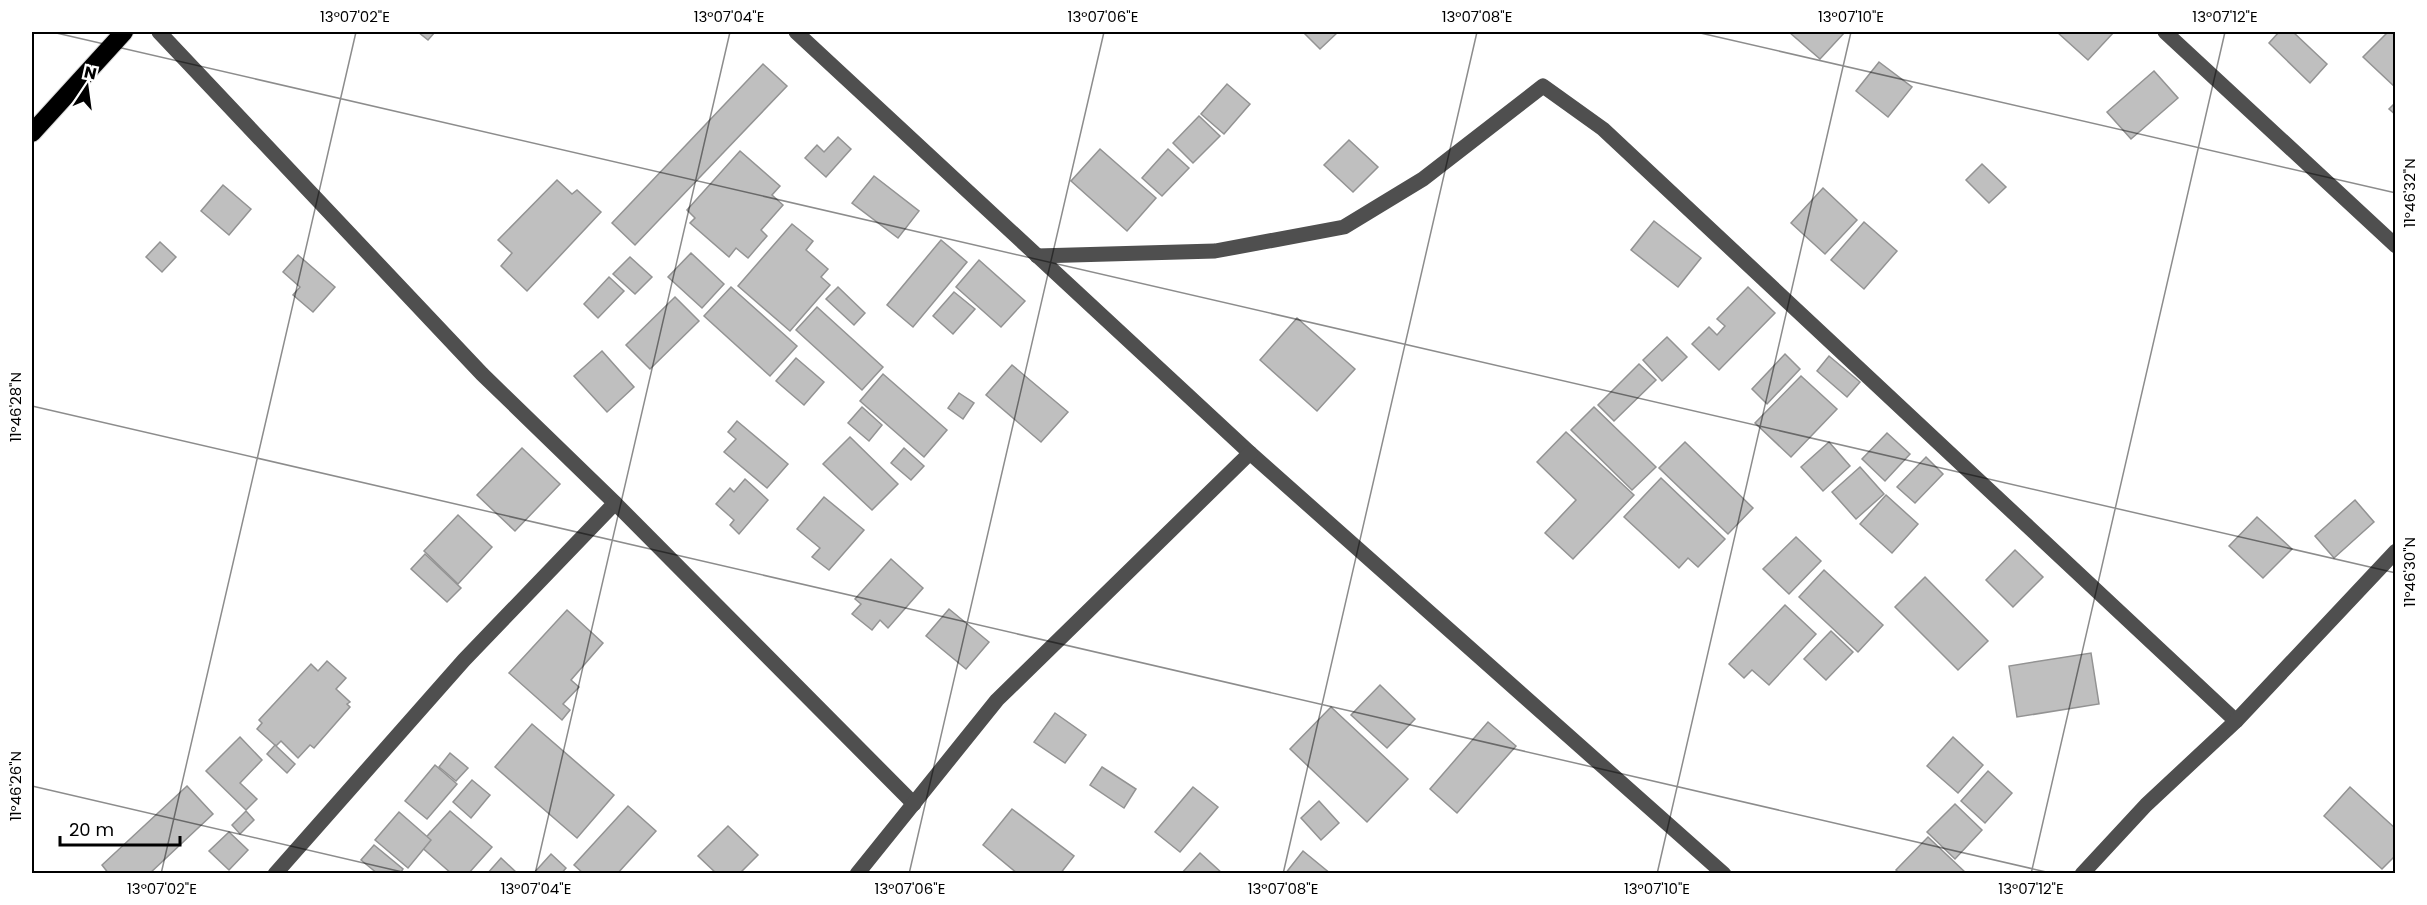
<svg xmlns="http://www.w3.org/2000/svg" width="2427" height="905" font-family="Poppins,sans-serif">
	<rect width="100%" height="100%" fill="#fff"/>
	<g fill="#bfbfbf" stroke="#939393" stroke-width="1.5">
		<path d="M 418,32 L 435,32 L 428,40 Z"/>
		<path d="M 1303,32 L 1338,32 L 1320,49 Z"/>
		<path d="M 1789,32 L 1845,32 L 1820,59 Z"/>
		<path d="M 2057,32 L 2114,32 L 2088,60 Z"/>
		<path d="M 2279,32 L 2293,32 L 2327,64 L 2310,83 L 2269,43 Z"/>
		<path d="M 2388,32 L 2396,32 L 2396,88 L 2363,57 Z"/>
		<path d="M 1879,62 L 1912,87 L 1888,117 L 1856,91 Z"/>
		<path d="M 763,64 L 787,86 L 635,245 L 612,223 Z"/>
		<path d="M 2154,71 L 2178,98 L 2131,139 L 2107,112 Z"/>
		<path d="M 1227,84 L 1250,104 L 1224,134 L 1201,114 Z"/>
		<path d="M 2396,102 L 2396,115 L 2389,109 Z"/>
		<path d="M 1199,116 L 1220,136 L 1193,163 L 1173,143 Z"/>
		<path d="M 838,137 L 851,149 L 826,177 L 805,158 L 817,145 L 824,152 Z"/>
		<path d="M 1349,140 L 1378,167 L 1353,192 L 1324,165 Z"/>
		<path d="M 1100,149 L 1156,198 L 1127,231 L 1071,181 Z"/>
		<path d="M 1168,149 L 1189,168 L 1162,196 L 1142,178 Z"/>
		<path d="M 740,151 L 780,186 L 772,195 L 783,205 L 761,230 L 767,236 L 748,258 L 736,248 L 729,257 L 690,223 L 695,218 L 687,210 Z"/>
		<path d="M 1982,164 L 2006,187 L 1989,203 L 1966,180 Z"/>
		<path d="M 874,176 L 919,211 L 898,238 L 852,203 Z"/>
		<path d="M 557,180 L 572,194 L 577,190 L 601,212 L 527,291 L 501,266 L 512,253 L 498,240 Z"/>
		<path d="M 223,185 L 251,209 L 229,235 L 201,211 Z"/>
		<path d="M 1823,188 L 1857,220 L 1825,254 L 1791,223 Z"/>
		<path d="M 1654,221 L 1701,258 L 1678,287 L 1631,250 Z"/>
		<path d="M 1864,222 L 1897,251 L 1864,289 L 1831,260 Z"/>
		<path d="M 792,224 L 813,241 L 806,250 L 828,269 L 821,277 L 830,285 L 790,331 L 738,286 Z"/>
		<path d="M 941,240 L 967,262 L 913,327 L 887,305 Z"/>
		<path d="M 160,242 L 176,257 L 162,272 L 146,257 Z"/>
		<path d="M 691,253 L 724,284 L 702,308 L 668,277 Z"/>
		<path d="M 298,255 L 335,287 L 313,312 L 293,295 L 300,287 L 283,272 Z"/>
		<path d="M 630,257 L 652,277 L 635,294 L 613,274 Z"/>
		<path d="M 979,260 L 1025,301 L 1001,327 L 956,287 Z"/>
		<path d="M 609,277 L 624,291 L 598,318 L 584,304 Z"/>
		<path d="M 731,287 L 797,346 L 770,376 L 704,316 Z"/>
		<path d="M 838,287 L 865,313 L 854,325 L 826,299 Z"/>
		<path d="M 1748,287 L 1775,313 L 1719,370 L 1692,344 L 1709,327 L 1717,335 L 1725,326 L 1717,319 Z"/>
		<path d="M 954,292 L 975,309 L 953,334 L 933,316 Z"/>
		<path d="M 675,297 L 699,321 L 650,369 L 626,345 Z"/>
		<path d="M 817,307 L 883,367 L 862,390 L 796,330 Z"/>
		<path d="M 1297,318 L 1355,369 L 1317,411 L 1260,360 Z"/>
		<path d="M 1667,337 L 1687,357 L 1662,381 L 1643,360 Z"/>
		<path d="M 602,351 L 634,387 L 607,412 L 574,376 Z"/>
		<path d="M 1785,354 L 1800,369 L 1767,404 L 1752,389 Z"/>
		<path d="M 1829,356 L 1860,382 L 1847,397 L 1817,371 Z"/>
		<path d="M 796,358 L 824,382 L 804,405 L 776,381 Z"/>
		<path d="M 1639,364 L 1656,380 L 1614,421 L 1598,405 Z"/>
		<path d="M 1012,365 L 1068,412 L 1041,442 L 986,395 Z"/>
		<path d="M 883,374 L 947,430 L 924,457 L 860,401 Z"/>
		<path d="M 1801,376 L 1837,409 L 1791,457 L 1755,423 Z"/>
		<path d="M 959,393 L 974,403 L 963,419 L 948,408 Z"/>
		<path d="M 862,407 L 882,425 L 869,441 L 848,423 Z"/>
		<path d="M 1594,407 L 1656,467 L 1632,490 L 1571,430 Z"/>
		<path d="M 737,421 L 788,464 L 767,488 L 724,452 L 736,439 L 728,432 Z"/>
		<path d="M 1566,432 L 1634,495 L 1573,559 L 1545,533 L 1576,500 L 1537,462 Z"/>
		<path d="M 1887,433 L 1910,454 L 1885,481 L 1862,459 Z"/>
		<path d="M 850,437 L 898,484 L 872,510 L 823,464 Z"/>
		<path d="M 1685,442 L 1753,508 L 1728,534 L 1659,468 Z"/>
		<path d="M 1829,442 L 1850,466 L 1823,491 L 1801,467 Z"/>
		<path d="M 522,448 L 560,484 L 515,531 L 477,495 Z"/>
		<path d="M 904,448 L 924,466 L 911,480 L 891,463 Z"/>
		<path d="M 1926,457 L 1943,474 L 1915,503 L 1897,487 Z"/>
		<path d="M 1860,467 L 1884,494 L 1856,519 L 1832,492 Z"/>
		<path d="M 1661,478 L 1725,539 L 1698,567 L 1688,558 L 1679,568 L 1624,517 Z"/>
		<path d="M 745,479 L 768,500 L 739,534 L 730,525 L 734,520 L 716,504 L 730,488 L 734,492 Z"/>
		<path d="M 1886,495 L 1918,524 L 1892,553 L 1860,524 Z"/>
		<path d="M 824,497 L 864,530 L 829,570 L 812,557 L 820,548 L 797,529 Z"/>
		<path d="M 2355,500 L 2374,522 L 2334,558 L 2315,536 Z"/>
		<path d="M 458,515 L 492,547 L 458,584 L 424,551 Z"/>
		<path d="M 2257,517 L 2292,549 L 2263,578 L 2229,546 Z"/>
		<path d="M 1796,537 L 1821,561 L 1789,594 L 1763,569 Z"/>
		<path d="M 2015,550 L 2043,577 L 2013,607 L 1986,580 Z"/>
		<path d="M 425,554 L 461,588 L 447,602 L 411,569 Z"/>
		<path d="M 891,559 L 923,588 L 888,628 L 880,620 L 872,630 L 852,614 L 861,604 L 855,599 Z"/>
		<path d="M 1824,570 L 1883,625 L 1858,652 L 1799,597 Z"/>
		<path d="M 1925,577 L 1988,641 L 1958,670 L 1895,607 Z"/>
		<path d="M 1785,605 L 1816,634 L 1769,685 L 1752,670 L 1744,678 L 1729,664 Z"/>
		<path d="M 949,609 L 989,642 L 966,669 L 926,636 Z"/>
		<path d="M 567,610 L 603,643 L 571,680 L 579,687 L 563,704 L 570,710 L 562,720 L 509,673 Z"/>
		<path d="M 1831,631 L 1853,652 L 1826,680 L 1804,659 Z"/>
		<path d="M 2091,653 L 2099,704 L 2017,717 L 2009,666 Z"/>
		<path d="M 327,661 L 346,678 L 336,689 L 350,702 L 347,704 L 350,707 L 314,748 L 310,745 L 298,758 L 281,741 L 276,746 L 257,729 L 262,723 L 259,720 L 311,664 L 318,671 Z"/>
		<path d="M 1380,685 L 1415,719 L 1387,748 L 1351,715 Z"/>
		<path d="M 1331,707 L 1408,779 L 1367,822 L 1290,749 Z"/>
		<path d="M 1055,713 L 1086,735 L 1065,763 L 1034,742 Z"/>
		<path d="M 1488,722 L 1516,746 L 1457,813 L 1430,789 Z"/>
		<path d="M 532,724 L 614,795 L 577,838 L 495,767 Z"/>
		<path d="M 240,737 L 262,760 L 240,783 L 257,799 L 246,810 L 206,771 Z"/>
		<path d="M 1953,737 L 1983,765 L 1958,793 L 1927,766 Z"/>
		<path d="M 275,745 L 295,764 L 287,773 L 267,754 Z"/>
		<path d="M 450,753 L 468,768 L 456,781 L 439,767 Z"/>
		<path d="M 435,765 L 457,784 L 427,819 L 405,801 Z"/>
		<path d="M 1102,767 L 1136,789 L 1124,808 L 1090,785 Z"/>
		<path d="M 1988,771 L 2012,793 L 1985,823 L 1961,801 Z"/>
		<path d="M 472,780 L 490,795 L 471,818 L 453,802 Z"/>
		<path d="M 187,786 L 213,814 L 149,874 L 109,874 L 102,865 Z"/>
		<path d="M 1193,787 L 1218,807 L 1180,852 L 1155,832 Z"/>
		<path d="M 2350,787 L 2396,829 L 2396,855 L 2382,869 L 2324,816 Z"/>
		<path d="M 1319,801 L 1339,823 L 1321,840 L 1301,818 Z"/>
		<path d="M 1955,804 L 1982,830 L 1955,859 L 1927,832 Z"/>
		<path d="M 628,806 L 656,831 L 617,874 L 584,874 L 574,865 Z"/>
		<path d="M 1012,809 L 1074,856 L 1060,874 L 1018,874 L 983,845 Z"/>
		<path d="M 246,811 L 254,820 L 240,834 L 232,825 Z"/>
		<path d="M 450,811 L 492,847 L 468,874 L 452,874 L 419,845 Z"/>
		<path d="M 399,812 L 431,840 L 408,868 L 375,840 Z"/>
		<path d="M 728,826 L 758,855 L 739,874 L 717,874 L 698,856 Z"/>
		<path d="M 229,832 L 248,850 L 229,870 L 209,851 Z"/>
		<path d="M 1928,837 L 1967,874 L 1900,874 L 1896,870 Z"/>
		<path d="M 374,845 L 403,869 L 400,874 L 378,874 L 361,860 Z"/>
		<path d="M 1303,851 L 1331,874 L 1285,874 Z"/>
		<path d="M 1200,853 L 1223,874 L 1181,874 Z"/>
		<path d="M 551,854 L 566,868 L 561,874 L 533,874 Z"/>
		<path d="M 501,858 L 518,874 L 487,874 Z"/>
	</g>
	<g fill="none" stroke-linecap="round" stroke-linejoin="round">
		<defs>
			<path id="highway" d="M 32,133 L 124,32"/>
		</defs>
		<use href="#highway" stroke="#dbdbdb" stroke-width="20"/>
		<g stroke="#4f4f4f" stroke-width="15">
			<path d="M 159,32 L 482,374 L 615,503 L 464,660 L 275,874"/>
			<path d="M 796,32 L 1250,453 L 1724,874"/>
			<path d="M 2165,32 L 2396,246"/>
			<path d="M 1037,256 L 1215,251 L 1344,227 L 1423,179 L 1543,86 L 1603,129 L 2236,721"/>
			<path d="M 615,503 L 914,804"/>
			<path d="M 857,874 L 997,700 L 1250,453"/>
			<path d="M 2082,874 L 2146,805 L 2236,721 L 2396,551"/>
		</g>
		<use href="#highway" stroke="#000" stroke-width="18"/>
	</g>
	<path fill="none" stroke="#000" stroke-width="1.5" stroke-opacity="0.45" d="M 52,32 L 2396,573M 1696,32 L 2396,193M 32,406 L 2055,874M 32,786 L 411,874M 161,874 L 356,32M 535,874 L 730,32M 909,874 L 1104,32M 1283,874 L 1477,32M 1657,874 L 1851,32M 2031,874 L 2225,32"/>
	<rect width="2427" height="905" fill="none" stroke="#ffffff" stroke-width="66"/>
	<g transform="translate(87 87) rotate(13)" stroke="#ffffff" stroke-width="4.5" paint-order="stroke">
	<path d="M0-4.5L10 22L0 15L-10 22Z" fill="#000000"/>
	<text y="-9" font-size="16" font-weight="bold" text-anchor="middle" fill="#000000">N</text>
	</g>
	<path d="M60 836v9h120v-9" fill="none" stroke="#000000" stroke-width="3"/>
	<text x="69" y="836" font-size="18" fill="#000000" stroke="#ffffff" stroke-width="4.5" paint-order="stroke">20 m</text>
	<rect x="33" y="33" width="2361" height="839" fill="none" stroke="#000" stroke-width="2"/>
	<g font-size="15" text-anchor="middle" fill="#000">
		<text x="355" y="22">13°07'02"E</text>
		<text x="729" y="22">13°07'04"E</text>
		<text x="1103" y="22">13°07'06"E</text>
		<text x="1477" y="22">13°07'08"E</text>
		<text x="1851" y="22">13°07'10"E</text>
		<text x="2225" y="22">13°07'12"E</text>
		<text transform="translate(2410 193) rotate(-90)" y="5">11°46'32"N</text>
		<text transform="translate(16 407) rotate(-90)" y="5">11°46'28"N</text>
		<text transform="translate(2410 572) rotate(-90)" y="5">11°46'30"N</text>
		<text transform="translate(16 786) rotate(-90)" y="5">11°46'26"N</text>
		<text x="162" y="894">13°07'02"E</text>
		<text x="536" y="894">13°07'04"E</text>
		<text x="910" y="894">13°07'06"E</text>
		<text x="1283" y="894">13°07'08"E</text>
		<text x="1657" y="894">13°07'10"E</text>
		<text x="2031" y="894">13°07'12"E</text>
	</g>
</svg>
